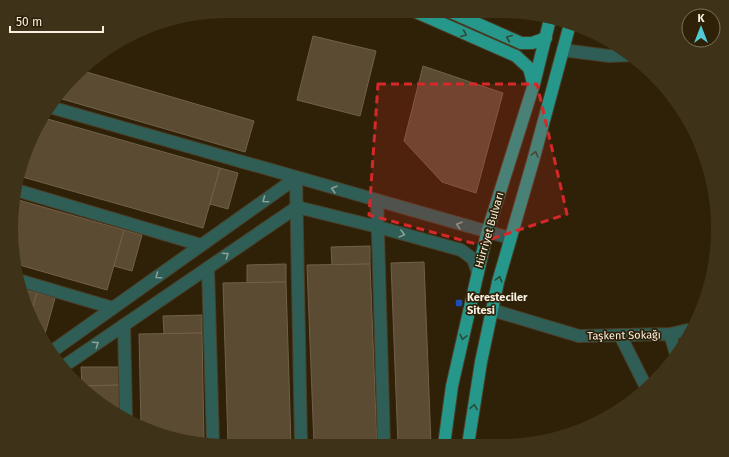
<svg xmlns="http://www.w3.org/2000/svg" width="729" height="457" font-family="'Fira Sans',sans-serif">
	<rect width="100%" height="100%" fill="#2e2108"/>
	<g fill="#5b4b32" stroke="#726148">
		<path d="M 313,36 L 376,51 L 360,116 L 297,100 Z"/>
		<path d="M 423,66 L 503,93 L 476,193 L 442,182 L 404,141 Z"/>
		<path d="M 83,71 L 254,121 L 245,152 L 55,97 Z"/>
		<path d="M 44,118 L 220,168 L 203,228 L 19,176 L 23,158 Z"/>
		<path d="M 220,168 L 238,173 L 228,209 L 210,204 Z"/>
		<path d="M 15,199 L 124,230 L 107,290 L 16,264 L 11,215 Z"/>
		<path d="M 124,230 L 142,235 L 132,271 L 114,266 Z"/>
		<path d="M 370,246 L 370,264 L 332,265 L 331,247 Z"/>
		<path d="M 424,262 L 431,445 L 398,445 L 391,263 Z"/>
		<path d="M 286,264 L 286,282 L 247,283 L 247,265 Z"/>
		<path d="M 370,264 L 377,445 L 314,445 L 307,265 Z"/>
		<path d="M 286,282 L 291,445 L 228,444 L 223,283 Z"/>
		<path d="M 20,289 L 37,293 L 31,313 Z"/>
		<path d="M 37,293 L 55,298 L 45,334 L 40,333 L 31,313 Z"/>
		<path d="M 202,315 L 202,333 L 164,334 L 163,316 Z"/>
		<path d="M 202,333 L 204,444 L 145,429 L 141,427 L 139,334 Z"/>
		<path d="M 81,367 L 119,367 L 120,385 L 82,386 Z"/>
		<path d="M 120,385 L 121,415 L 96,401 L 82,386 Z"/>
	</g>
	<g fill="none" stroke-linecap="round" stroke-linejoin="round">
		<defs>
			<g id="minor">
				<path d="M 563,50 L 609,56 L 632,55"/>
				<path d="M 50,107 L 510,238"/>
				<path d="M 296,178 L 301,445"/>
				<path d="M 16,190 L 201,245"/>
				<path d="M 377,201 L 384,445"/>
				<path d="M 208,268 L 213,444"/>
				<path d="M 18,280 L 113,308"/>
				<path d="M 492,310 L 579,336 L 670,334 L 688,330"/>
				<path d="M 124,325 L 126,418"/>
				<path d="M 670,334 L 676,354"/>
				<path d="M 620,335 L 645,385"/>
				<path d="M 51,352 L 296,178"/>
				<path d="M 64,366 L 297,207 L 378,227 L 461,250 L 473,259 L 478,273"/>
			</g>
			<g id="major">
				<path d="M 416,12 L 516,56 L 529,68 L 533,83"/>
				<path d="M 451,12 L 521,43 L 532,43 L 546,38"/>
				<path d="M 444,445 L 452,386 L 487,233 L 534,84 L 550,19"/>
				<path d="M 468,445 L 481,362 L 498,282 L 533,161 L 570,24"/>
			</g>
		</defs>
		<use href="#minor" stroke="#4a3e27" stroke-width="14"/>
		<use href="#major" stroke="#4a3e27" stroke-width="14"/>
		<use href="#minor" stroke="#2f5e57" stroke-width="12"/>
		<use href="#major" stroke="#26988b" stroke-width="12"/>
	</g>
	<defs><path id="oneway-chevron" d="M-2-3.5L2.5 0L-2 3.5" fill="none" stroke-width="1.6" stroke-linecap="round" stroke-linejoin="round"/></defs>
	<g stroke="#2b4b36">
		<use href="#oneway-chevron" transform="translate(464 34) rotate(23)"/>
		<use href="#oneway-chevron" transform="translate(509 38) rotate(-157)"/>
		<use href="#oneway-chevron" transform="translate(535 154) rotate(-75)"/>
		<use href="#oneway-chevron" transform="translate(499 279) rotate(-75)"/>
		<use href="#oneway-chevron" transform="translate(463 337) rotate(103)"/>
		<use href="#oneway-chevron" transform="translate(474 407) rotate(-81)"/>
	</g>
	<g stroke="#8aa096">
		<use href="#oneway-chevron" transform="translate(334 189) rotate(-164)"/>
		<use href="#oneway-chevron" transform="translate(265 200) rotate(145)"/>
		<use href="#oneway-chevron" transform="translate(459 225) rotate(-164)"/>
		<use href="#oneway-chevron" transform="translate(402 234) rotate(15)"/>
		<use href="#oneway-chevron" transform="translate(226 255) rotate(-34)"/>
		<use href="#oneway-chevron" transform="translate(158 276) rotate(145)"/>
		<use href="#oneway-chevron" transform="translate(96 344) rotate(-34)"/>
	</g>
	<path fill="#d62828" fill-opacity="0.2" stroke="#d62828" stroke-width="3" stroke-dasharray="8 5" stroke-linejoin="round" d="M 378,84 L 537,84 L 567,214 L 476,244 L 369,215 Z"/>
	<rect fill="#1a4fb4" stroke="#2e2108" stroke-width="1.5" x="455" y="299" width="8" height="8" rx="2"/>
	<g text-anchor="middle" stroke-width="3.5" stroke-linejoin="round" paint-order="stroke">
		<g font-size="11" fill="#f9f0e2" stroke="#2e2108">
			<text transform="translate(489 230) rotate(-74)" y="4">Hürriyet Bulvarı</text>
			<text transform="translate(624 335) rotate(-1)" y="4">Taşkent Sokağı</text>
		</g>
		<g font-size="11" font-weight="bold" fill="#f9f0e2" stroke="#2e2108" text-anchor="start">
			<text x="467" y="301">Keresteciler<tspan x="467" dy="13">Sitesi</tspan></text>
		</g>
	</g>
	<path d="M0 0H729V457H0ZM228 18H501A210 210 0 0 1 711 228V229A210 210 0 0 1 501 439H228A210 210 0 0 1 18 229V228A210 210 0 0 1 228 18Z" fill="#3e3219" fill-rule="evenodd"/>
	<g transform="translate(701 28)"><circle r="19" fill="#2e2108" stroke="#7f745f"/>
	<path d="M0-3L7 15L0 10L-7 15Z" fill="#51ccd4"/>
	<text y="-6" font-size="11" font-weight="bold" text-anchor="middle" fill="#f9f0e2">K</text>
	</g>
	<path d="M10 26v6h93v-6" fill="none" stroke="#f9f0e2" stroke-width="2"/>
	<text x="16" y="26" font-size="12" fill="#f9f0e2" stroke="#2e2108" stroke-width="3" paint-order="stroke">50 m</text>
</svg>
